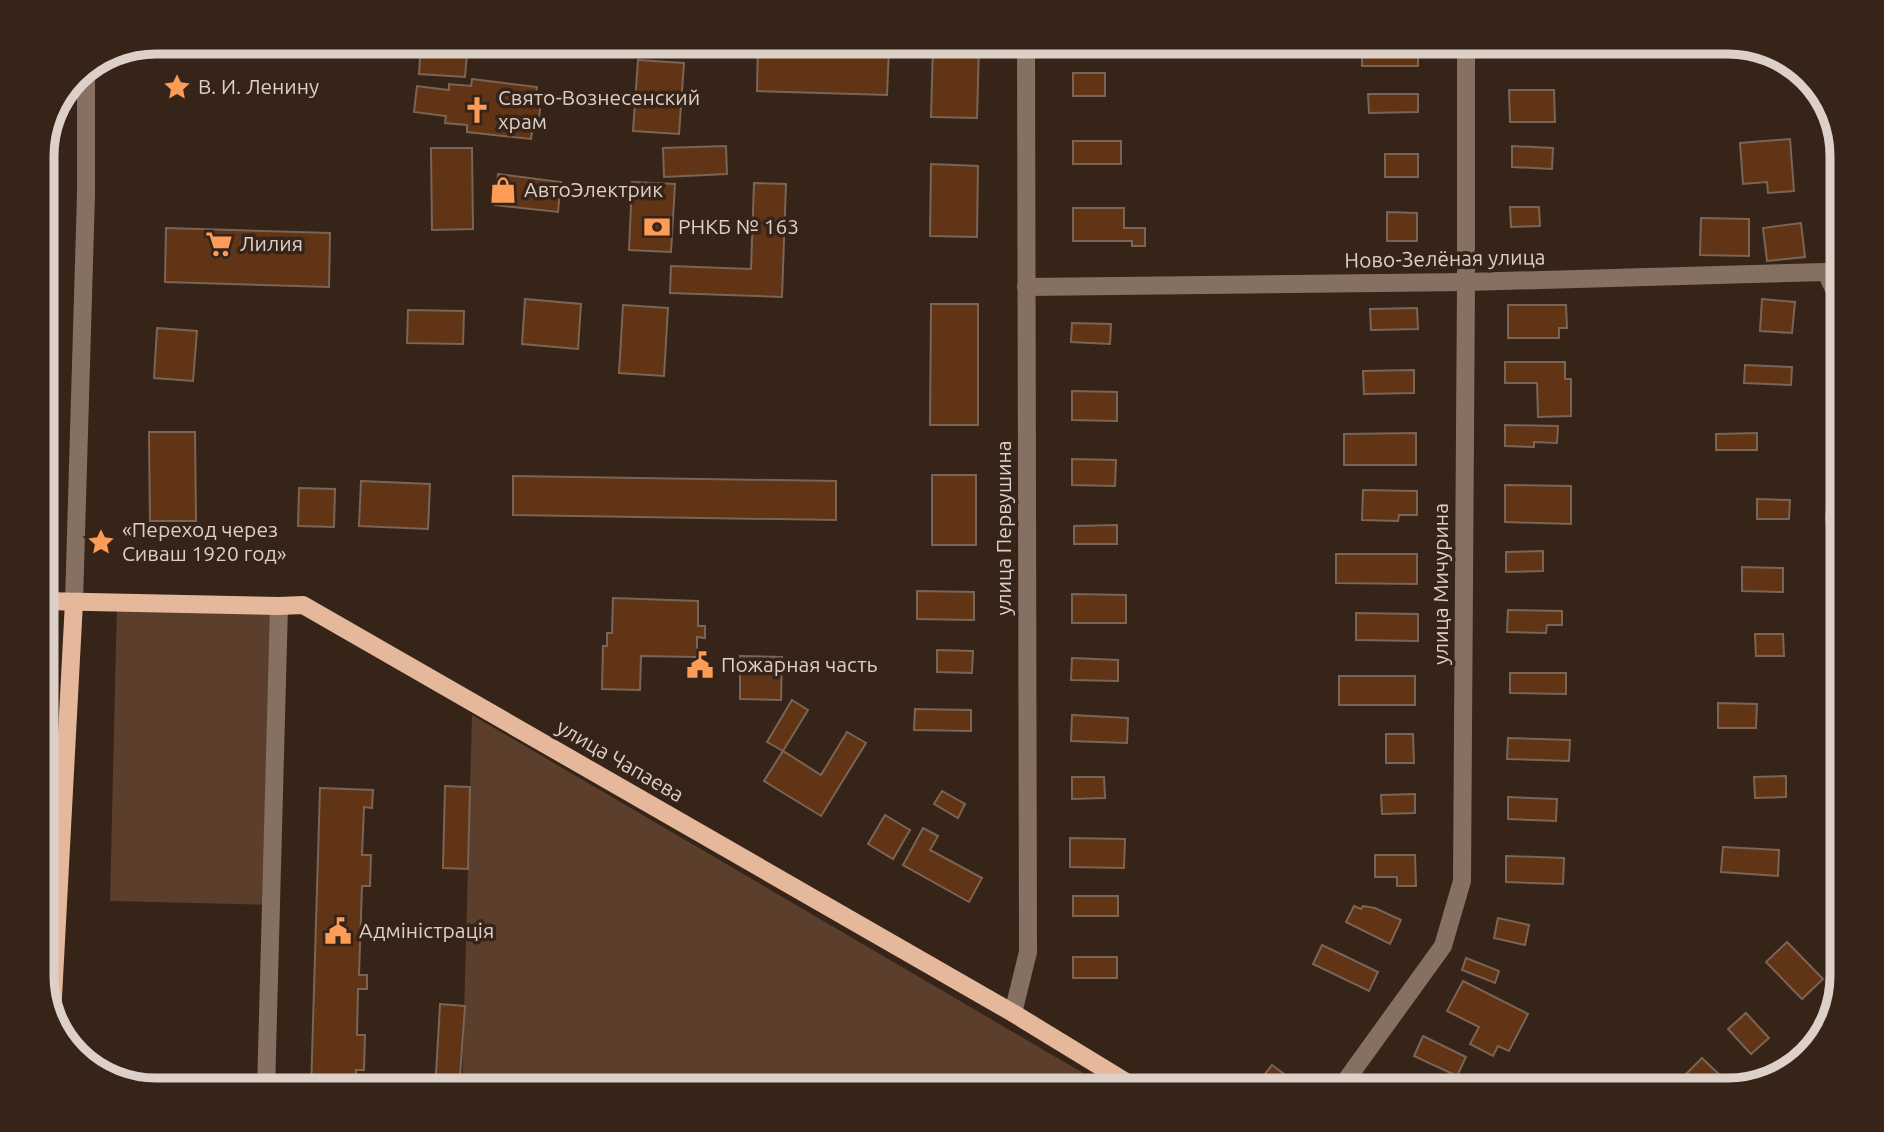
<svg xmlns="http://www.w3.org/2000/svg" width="1884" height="1132" font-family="Ubuntu,sans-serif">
	<rect width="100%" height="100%" fill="#362418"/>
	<g fill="#5b3e2b">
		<path d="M 1816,88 C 1847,120 1842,178 1842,219 Z"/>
		<path d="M 117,602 L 279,606 L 272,905 L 110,901 Z"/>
		<path d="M 472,715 L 1112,1090 L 462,1090 Z"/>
	</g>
	<g fill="#603414" stroke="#7a6456" stroke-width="2">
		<path d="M 421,42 L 468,42 L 465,77 L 419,74 Z"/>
		<rect x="1362" y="42" width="56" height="24"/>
		<rect x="1510" y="42" width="34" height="12"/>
		<path d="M 758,44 L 889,48 L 887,95 L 757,91 Z"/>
		<path d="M 933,45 L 979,46 L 977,118 L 931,117 Z"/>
		<path d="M 638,60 L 684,63 L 679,134 L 633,131 Z"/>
		<rect x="1073" y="73" width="32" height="23"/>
		<path d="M 472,79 L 537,87 L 535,101 L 540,107 L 539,120 L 533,125 L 531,139 L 467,132 L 467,125 L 445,123 L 446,116 L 414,112 L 417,86 L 449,90 L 449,84 L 471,86 Z"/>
		<path d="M 1509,90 L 1554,90 L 1555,122 L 1510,122 Z"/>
		<path d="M 1368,94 L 1418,94 L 1418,112 L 1369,113 Z"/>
		<path d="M 1790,139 L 1794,191 L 1768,193 L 1767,182 L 1743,184 L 1740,143 Z"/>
		<rect x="1073" y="141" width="48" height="23"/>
		<path d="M 726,146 L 727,174 L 664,177 L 663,148 Z"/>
		<path d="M 1512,146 L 1553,148 L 1552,169 L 1512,167 Z"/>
		<path d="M 431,148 L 472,148 L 473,229 L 432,230 Z"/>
		<rect x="1385" y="154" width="33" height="23"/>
		<path d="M 931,164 L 978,166 L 977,237 L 930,236 Z"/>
		<path d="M 498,174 L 561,182 L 558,212 L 495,205 Z"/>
		<path d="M 632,182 L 675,184 L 671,252 L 629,250 Z"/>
		<path d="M 754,183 L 786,184 L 782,297 L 670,293 L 671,266 L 751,269 Z"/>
		<path d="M 1510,207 L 1539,207 L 1540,226 L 1511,227 Z"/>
		<path d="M 1073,208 L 1124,208 L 1124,228 L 1145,228 L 1145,246 L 1132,246 L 1132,241 L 1073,241 Z"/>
		<path d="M 1387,212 L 1417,213 L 1417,241 L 1387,241 Z"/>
		<path d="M 1701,218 L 1749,219 L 1749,256 L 1700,255 Z"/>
		<path d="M 1801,223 L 1805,257 L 1767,261 L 1763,228 Z"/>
		<path d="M 166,228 L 330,233 L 329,287 L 165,282 Z"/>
		<path d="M 525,299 L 581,304 L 578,349 L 522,344 Z"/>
		<path d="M 1762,299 L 1795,302 L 1792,333 L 1760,331 Z"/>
		<path d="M 931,304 L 978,304 L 978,425 L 930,425 Z"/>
		<path d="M 623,305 L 668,308 L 664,376 L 619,373 Z"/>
		<path d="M 1508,305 L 1566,305 L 1567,328 L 1559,328 L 1559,338 L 1508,338 Z"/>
		<path d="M 1417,308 L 1418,329 L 1371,330 L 1370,309 Z"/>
		<path d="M 408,310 L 464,311 L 463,344 L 407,343 Z"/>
		<path d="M 1072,323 L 1111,324 L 1110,344 L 1071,342 Z"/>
		<path d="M 157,328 L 197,331 L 193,381 L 154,378 Z"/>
		<path d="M 1505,362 L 1565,362 L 1565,379 L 1571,379 L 1571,416 L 1538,417 L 1537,383 L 1505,383 Z"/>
		<path d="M 1745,365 L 1792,367 L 1791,385 L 1744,383 Z"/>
		<path d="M 1414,370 L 1414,393 L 1364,394 L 1363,371 Z"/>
		<path d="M 1072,391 L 1117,392 L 1117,421 L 1072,420 Z"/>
		<path d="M 1505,425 L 1558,426 L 1557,443 L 1534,442 L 1534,447 L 1505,446 Z"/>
		<path d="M 149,432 L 195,432 L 196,521 L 150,521 Z"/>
		<path d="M 1416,433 L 1416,465 L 1344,465 L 1344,434 Z"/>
		<path d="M 1757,433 L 1757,450 L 1716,450 L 1716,434 Z"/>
		<path d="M 1072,459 L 1116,460 L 1115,486 L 1072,485 Z"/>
		<rect x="932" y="475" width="44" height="70"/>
		<path d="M 513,476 L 836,481 L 836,520 L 513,515 Z"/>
		<path d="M 361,481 L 430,484 L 428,529 L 359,526 Z"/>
		<path d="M 1505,485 L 1571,486 L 1571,524 L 1505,522 Z"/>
		<path d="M 299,488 L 335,489 L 334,527 L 298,526 Z"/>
		<path d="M 1363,490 L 1417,491 L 1417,515 L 1399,515 L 1398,521 L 1362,520 Z"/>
		<path d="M 1757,499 L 1790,500 L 1789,519 L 1757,519 Z"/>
		<path d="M 1117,525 L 1117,544 L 1074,544 L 1074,526 Z"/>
		<path d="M 1543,551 L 1543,571 L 1506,572 L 1506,552 Z"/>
		<path d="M 1336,554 L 1417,554 L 1417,584 L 1336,583 Z"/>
		<path d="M 1742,567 L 1783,568 L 1783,592 L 1742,591 Z"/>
		<path d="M 917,591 L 974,592 L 974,620 L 917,619 Z"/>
		<path d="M 1072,594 L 1126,595 L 1126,623 L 1072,623 Z"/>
		<path d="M 613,598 L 698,601 L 698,626 L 705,626 L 705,638 L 697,637 L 697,657 L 641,656 L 640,690 L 602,689 L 603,646 L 607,646 L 607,633 L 612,633 Z"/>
		<path d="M 1508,610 L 1562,611 L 1562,625 L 1547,625 L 1546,633 L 1507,632 Z"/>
		<path d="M 1356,613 L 1418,614 L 1418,641 L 1356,640 Z"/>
		<path d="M 1755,634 L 1783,634 L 1784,656 L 1756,656 Z"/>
		<path d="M 937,650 L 973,651 L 972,673 L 937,672 Z"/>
		<path d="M 740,656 L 782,657 L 781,700 L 740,699 Z"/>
		<path d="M 1072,658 L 1118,660 L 1118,681 L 1071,680 Z"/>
		<path d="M 42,662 L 45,662 L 44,733 L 42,733 Z"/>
		<path d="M 1510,673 L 1566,673 L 1566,694 L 1510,693 Z"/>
		<rect x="1339" y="676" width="76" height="29"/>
		<path d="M 792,700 L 808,710 L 783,751 L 767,742 Z"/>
		<path d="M 1718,703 L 1757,704 L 1756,728 L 1718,728 Z"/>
		<path d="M 915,709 L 971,710 L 971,731 L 914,730 Z"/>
		<path d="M 1072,715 L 1128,718 L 1127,743 L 1071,741 Z"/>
		<path d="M 847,732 L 866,743 L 821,816 L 764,781 L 783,751 L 821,775 Z"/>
		<path d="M 1386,734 L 1413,734 L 1414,763 L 1386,763 Z"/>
		<path d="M 1508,738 L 1570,740 L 1569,761 L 1507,759 Z"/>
		<path d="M 1786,776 L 1786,797 L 1755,798 L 1754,777 Z"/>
		<path d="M 1072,777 L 1104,777 L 1105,798 L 1072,799 Z"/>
		<path d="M 445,786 L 470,787 L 468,869 L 443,868 Z"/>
		<path d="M 320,788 L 373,790 L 372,808 L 364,807 L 362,855 L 371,855 L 370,886 L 362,886 L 359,975 L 367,975 L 367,989 L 358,989 L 357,1035 L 365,1035 L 364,1070 L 356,1070 L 355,1090 L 311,1090 Z"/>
		<path d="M 942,791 L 965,804 L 958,818 L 934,804 Z"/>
		<path d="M 1415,794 L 1415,813 L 1382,814 L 1381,795 Z"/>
		<path d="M 1508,797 L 1557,799 L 1556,821 L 1508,819 Z"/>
		<path d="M 885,815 L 910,830 L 893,859 L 868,844 Z"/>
		<path d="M 923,828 L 938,836 L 930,850 L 982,878 L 969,902 L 903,865 Z"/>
		<path d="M 1070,838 L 1125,839 L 1124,868 L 1070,867 Z"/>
		<path d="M 1723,847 L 1779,850 L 1778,876 L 1721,872 Z"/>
		<path d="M 1375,855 L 1415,855 L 1416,886 L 1397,886 L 1397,877 L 1375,877 Z"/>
		<path d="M 1506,856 L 1564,858 L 1563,884 L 1506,882 Z"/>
		<rect x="1073" y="896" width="45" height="20"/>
		<path d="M 1354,906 L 1361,909 L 1363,906 L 1375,908 L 1401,920 L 1390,944 L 1346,922 Z"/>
		<path d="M 1498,918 L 1529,925 L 1525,945 L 1494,938 Z"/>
		<path d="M 1787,942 L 1823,979 L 1802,999 L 1766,962 Z"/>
		<path d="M 1322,945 L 1378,972 L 1369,991 L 1313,964 Z"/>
		<rect x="1073" y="957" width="44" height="21"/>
		<path d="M 1466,958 L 1499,971 L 1495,983 L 1462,970 Z"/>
		<path d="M 1463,981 L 1528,1014 L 1509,1051 L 1498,1046 L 1493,1056 L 1470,1044 L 1479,1027 L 1447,1011 Z"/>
		<path d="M 440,1004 L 465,1006 L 460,1076 L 436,1075 Z"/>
		<path d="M 1746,1013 L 1769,1038 L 1751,1054 L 1728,1029 Z"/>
		<path d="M 1423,1036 L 1466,1057 L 1457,1076 L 1414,1056 Z"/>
		<path d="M 1702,1058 L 1724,1079 L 1713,1090 L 1702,1090 L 1686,1074 Z"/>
		<path d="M 1272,1065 L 1296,1083 L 1291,1090 L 1253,1090 Z"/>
	</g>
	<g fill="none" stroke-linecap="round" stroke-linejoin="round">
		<g stroke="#867062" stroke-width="18">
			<path d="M 1026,287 L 1466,282 L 1826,272 L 1842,307"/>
			<path d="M 1842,460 L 1834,517 L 1842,610"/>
			<path d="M 74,602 L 86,194 L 86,71"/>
			<path d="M 1013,1013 L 1028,952 L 1026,42"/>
			<path d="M 266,1090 L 279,606"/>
			<path d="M 1339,1090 L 1443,946 L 1462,881 L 1466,282 L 1466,42"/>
		</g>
		<g stroke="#e5b89b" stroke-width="18">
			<path d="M 42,601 L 279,606 L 303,605 L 1013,1013 L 1139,1090"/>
			<path d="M 52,1016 L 74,602"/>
		</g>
	</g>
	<defs>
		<symbol id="sight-bare" viewBox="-9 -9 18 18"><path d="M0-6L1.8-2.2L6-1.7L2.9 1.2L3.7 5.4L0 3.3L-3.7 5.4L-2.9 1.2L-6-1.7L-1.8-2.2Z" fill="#fd9c56" stroke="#362418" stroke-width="2.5" paint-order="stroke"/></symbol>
		<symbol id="church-bare" viewBox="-9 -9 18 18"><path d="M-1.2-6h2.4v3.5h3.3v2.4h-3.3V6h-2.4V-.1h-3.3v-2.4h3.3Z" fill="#fd9c56" stroke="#362418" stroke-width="2.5" paint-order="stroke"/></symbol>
		<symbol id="shop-bare" viewBox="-9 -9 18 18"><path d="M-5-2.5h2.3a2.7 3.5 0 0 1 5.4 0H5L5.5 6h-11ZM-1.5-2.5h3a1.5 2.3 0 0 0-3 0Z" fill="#fd9c56" stroke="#362418" stroke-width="2.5" paint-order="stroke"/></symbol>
		<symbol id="bank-bare" viewBox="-9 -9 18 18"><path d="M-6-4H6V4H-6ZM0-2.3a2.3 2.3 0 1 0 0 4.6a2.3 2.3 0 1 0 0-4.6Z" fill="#fd9c56" stroke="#362418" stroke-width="2.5" paint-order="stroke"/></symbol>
		<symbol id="supermarket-bare" viewBox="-9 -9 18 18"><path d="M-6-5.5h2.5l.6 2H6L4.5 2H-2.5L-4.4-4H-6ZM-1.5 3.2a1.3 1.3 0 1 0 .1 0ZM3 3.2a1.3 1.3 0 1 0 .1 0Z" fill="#fd9c56" stroke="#362418" stroke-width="2.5" paint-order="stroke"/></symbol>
		<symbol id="civic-bare" viewBox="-9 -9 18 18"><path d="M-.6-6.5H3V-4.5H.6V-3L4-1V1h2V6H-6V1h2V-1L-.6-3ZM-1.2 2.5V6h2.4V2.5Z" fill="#fd9c56" stroke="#362418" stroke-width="2.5" paint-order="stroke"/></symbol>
	</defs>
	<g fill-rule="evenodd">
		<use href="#sight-bare" x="158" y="68" width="38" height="38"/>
		<use href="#church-bare" x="458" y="91" width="38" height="38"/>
		<use href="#shop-bare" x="484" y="171" width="38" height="38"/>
		<use href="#bank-bare" x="638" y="208" width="38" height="38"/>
		<use href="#supermarket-bare" x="200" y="225" width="38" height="38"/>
		<use href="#sight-bare" x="82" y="523" width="38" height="38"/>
		<use href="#civic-bare" x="681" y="646" width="38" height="38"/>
		<use href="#civic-bare" x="319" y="912" width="38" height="38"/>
	</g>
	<g text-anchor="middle" stroke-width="7" stroke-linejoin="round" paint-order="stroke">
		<g font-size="21" fill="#dcd0c8" stroke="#362418" text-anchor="start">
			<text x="198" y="94">В. И. Ленину</text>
			<text x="498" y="105">Свято-Вознесенский<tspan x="498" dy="24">храм</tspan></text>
			<text x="524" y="197">АвтоЭлектрик</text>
			<text x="678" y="234">РНКБ № 163</text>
			<text x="240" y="251">Лилия</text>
			<text x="122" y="537">«Переход через<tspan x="122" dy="24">Сиваш 1920 год»</tspan></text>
			<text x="721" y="672">Пожарная часть</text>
			<text x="359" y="938">Адміністрація</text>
		</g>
		<g font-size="21" fill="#dcd0c8" stroke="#362418">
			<text transform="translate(1445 259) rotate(-1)" y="7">Ново-Зелёная улица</text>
			<text transform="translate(1004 528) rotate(-90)" y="7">улица Первушина</text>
			<text transform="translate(1441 584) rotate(-90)" y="7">улица Мичурина</text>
			<text transform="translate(620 761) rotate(30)" y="7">улица Чапаева</text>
		</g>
	</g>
	<path d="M0 0H1884V1132H0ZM156 54H1728A102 102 0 0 1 1830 156V976A102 102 0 0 1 1728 1078H156A102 102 0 0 1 54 976V156A102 102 0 0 1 156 54Z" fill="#362418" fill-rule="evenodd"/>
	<path fill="none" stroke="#dcd0c8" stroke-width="9" d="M156 54H1728A102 102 0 0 1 1830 156V976A102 102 0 0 1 1728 1078H156A102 102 0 0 1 54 976V156A102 102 0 0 1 156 54Z"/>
</svg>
